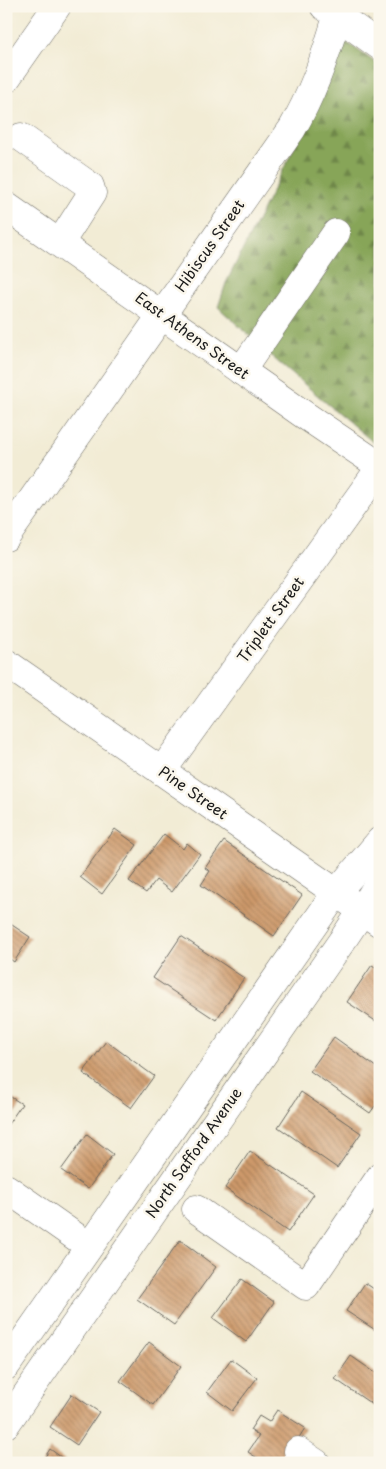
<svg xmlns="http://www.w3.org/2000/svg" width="386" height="1469" font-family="'Playpen Sans',sans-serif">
	<defs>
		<pattern id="forest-firs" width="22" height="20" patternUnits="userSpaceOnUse" patternTransform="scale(1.25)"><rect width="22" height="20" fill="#87a559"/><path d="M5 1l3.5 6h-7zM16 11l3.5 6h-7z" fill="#6e8649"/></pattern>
		<pattern id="building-back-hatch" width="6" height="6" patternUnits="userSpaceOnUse" patternTransform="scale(1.25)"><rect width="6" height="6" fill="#cd996a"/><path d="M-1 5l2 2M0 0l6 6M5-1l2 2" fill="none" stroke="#a67c56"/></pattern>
	</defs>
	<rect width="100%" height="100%" fill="#fbf7ec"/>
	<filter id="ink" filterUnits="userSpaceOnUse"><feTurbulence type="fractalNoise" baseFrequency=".02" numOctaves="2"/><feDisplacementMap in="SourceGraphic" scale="10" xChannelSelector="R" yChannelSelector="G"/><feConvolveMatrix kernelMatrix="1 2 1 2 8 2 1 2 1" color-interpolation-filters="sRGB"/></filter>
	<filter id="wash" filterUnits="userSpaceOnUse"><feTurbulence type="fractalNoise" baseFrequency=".0096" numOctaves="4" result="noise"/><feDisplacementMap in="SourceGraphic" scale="20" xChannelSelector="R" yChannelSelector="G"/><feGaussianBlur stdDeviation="1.12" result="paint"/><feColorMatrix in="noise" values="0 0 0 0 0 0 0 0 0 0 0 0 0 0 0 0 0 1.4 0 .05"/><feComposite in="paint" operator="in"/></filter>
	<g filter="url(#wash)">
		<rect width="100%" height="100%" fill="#f2ecd5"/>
		<path fill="url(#forest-firs)" stroke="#52603a" d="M 345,41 L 380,66 L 380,448 L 279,363 L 218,307 L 226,283 L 312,112 Z"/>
		<g id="blocks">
			<g fill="url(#building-back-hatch)">
				<path d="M 115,829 L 137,845 L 102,894 L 80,877 Z"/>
				<path d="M 164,834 L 183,849 L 187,843 L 200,854 L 172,892 L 156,880 L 146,893 L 129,881 Z"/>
				<path d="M 224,841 L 302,895 L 274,936 L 201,885 L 210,871 L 205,868 Z"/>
				<path d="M 6,921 L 30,937 L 14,962 L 6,956 Z"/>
				<path d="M 181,936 L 244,978 L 216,1020 L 153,978 Z"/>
				<path d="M 372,965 L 380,970 L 380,1024 L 347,1002 Z"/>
				<path d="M 334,1037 L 380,1070 L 380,1099 L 370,1113 L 310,1071 Z"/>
				<path d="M 106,1041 L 154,1076 L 131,1108 L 83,1073 Z"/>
				<path d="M 301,1092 L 361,1133 L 337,1168 L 278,1127 Z"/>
				<path d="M 6,1094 L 22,1104 L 6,1127 Z"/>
				<path d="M 87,1134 L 113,1154 L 88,1189 L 61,1170 Z"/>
				<path d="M 250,1151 L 314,1194 L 288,1232 L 225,1188 Z"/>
				<path d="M 180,1240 L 216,1267 L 174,1325 L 137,1299 Z"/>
				<path d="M 242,1279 L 274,1302 L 246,1342 L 213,1318 Z"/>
				<path d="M 365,1283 L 380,1293 L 380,1333 L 346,1311 Z"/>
				<path d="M 149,1342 L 181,1366 L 153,1405 L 120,1381 Z"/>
				<path d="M 351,1356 L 380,1376 L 379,1409 L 335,1379 Z"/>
				<path d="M 231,1359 L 257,1378 L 232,1411 L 207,1392 Z"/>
				<path d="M 72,1394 L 99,1412 L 77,1445 L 50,1427 Z"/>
				<path d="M 277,1410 L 305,1428 L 283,1463 L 265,1463 L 248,1452 L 259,1436 L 250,1430 L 259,1416 L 269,1422 Z"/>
				<path d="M 50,1449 L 69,1463 L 41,1463 Z"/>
			</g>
		</g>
	</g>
	<g filter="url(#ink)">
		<use href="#blocks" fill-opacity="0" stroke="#67655d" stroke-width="1"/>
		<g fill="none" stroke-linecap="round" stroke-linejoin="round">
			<defs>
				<g id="minor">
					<path d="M 324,6 L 380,46"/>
					<path d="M 21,137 L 90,186 L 92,193 L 60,243"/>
					<path d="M 6,206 L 303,414 L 380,466"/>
					<path d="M 241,371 L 336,233"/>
					<path d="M 6,537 L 292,129 C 313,93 326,56 337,16"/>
					<path d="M 6,663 L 380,923"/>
					<path d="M 162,771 L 380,468"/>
					<path d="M 6,1188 L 89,1246"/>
					<path d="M 196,1209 L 306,1286 L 380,1177"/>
					<path d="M 6,1366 L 336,893 L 380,841"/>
					<path d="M 6,1424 L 344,938 L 362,911 L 380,881"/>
					<path d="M 298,1451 L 316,1463"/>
				</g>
				<path id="major" d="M 6,79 L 57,6"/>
			</defs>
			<use href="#minor" stroke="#67655d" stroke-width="29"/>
			<use href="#major" stroke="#67655d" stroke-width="29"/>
			<use href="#minor" stroke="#fff" stroke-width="28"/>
			<use href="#major" stroke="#fff" stroke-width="28"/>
		</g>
	</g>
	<g text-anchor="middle" stroke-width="5" stroke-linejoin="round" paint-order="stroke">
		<g font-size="15" fill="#1c1c1c" stroke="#fbf7ec">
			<text transform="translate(210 246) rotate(-55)" y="5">Hibiscus Street</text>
			<text transform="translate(192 336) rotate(36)" y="5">East Athens Street</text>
			<text transform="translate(271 620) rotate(-54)" y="5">Triplett Street</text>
			<text transform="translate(193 793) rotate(35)" y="5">Pine Street</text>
			<text transform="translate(194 1153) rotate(-55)" y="5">North Safford Avenue</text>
		</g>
	</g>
	<rect width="386" height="1469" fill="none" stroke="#fbf7ec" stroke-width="25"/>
</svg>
